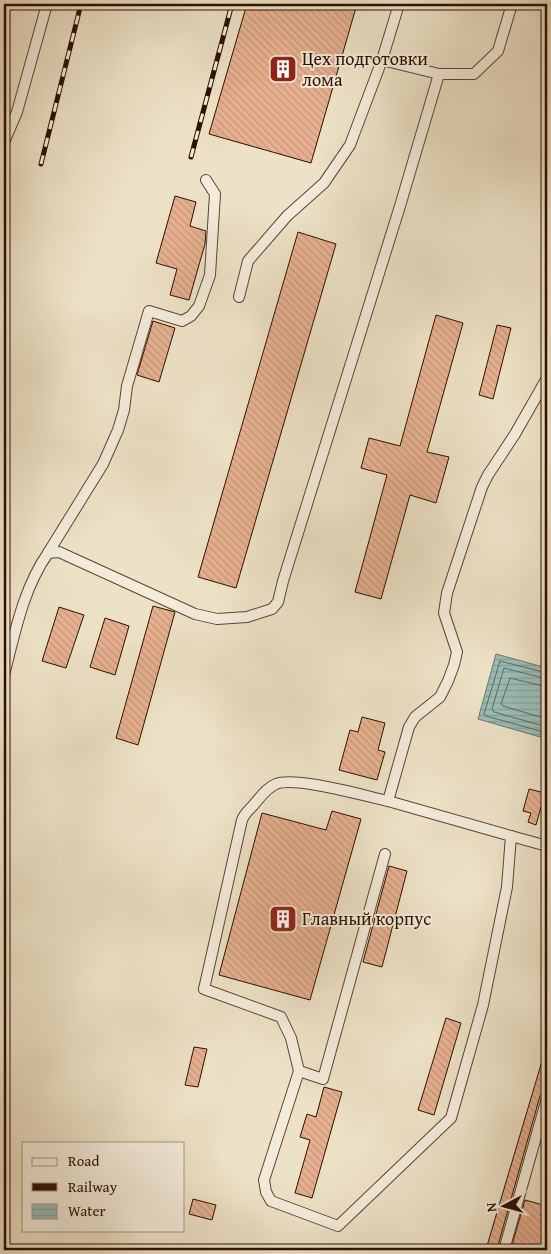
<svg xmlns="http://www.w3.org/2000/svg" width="551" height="1254" font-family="'Gentium Book Plus',serif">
	<defs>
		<pattern id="water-rules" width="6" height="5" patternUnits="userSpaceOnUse" patternTransform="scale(1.25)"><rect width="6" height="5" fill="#99bdb8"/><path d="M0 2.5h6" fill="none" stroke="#84a19c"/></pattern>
		<pattern id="building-back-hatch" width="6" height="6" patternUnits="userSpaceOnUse" patternTransform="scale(1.25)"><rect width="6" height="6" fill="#e7b190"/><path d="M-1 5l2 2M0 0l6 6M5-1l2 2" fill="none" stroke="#c6977a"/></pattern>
	</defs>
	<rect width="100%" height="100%" fill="#ede2c7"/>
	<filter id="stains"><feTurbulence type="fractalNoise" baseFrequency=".004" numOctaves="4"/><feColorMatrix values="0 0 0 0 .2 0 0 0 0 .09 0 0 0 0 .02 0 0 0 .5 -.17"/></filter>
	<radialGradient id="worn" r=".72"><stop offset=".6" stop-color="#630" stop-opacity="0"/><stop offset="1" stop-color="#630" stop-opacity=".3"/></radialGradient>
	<path fill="url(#water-rules)" stroke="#6e776e" d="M 496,654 L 547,668 L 547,739 L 478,719 Z"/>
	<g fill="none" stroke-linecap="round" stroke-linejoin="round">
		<g stroke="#63665c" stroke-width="1">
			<path d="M 547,673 L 500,661 L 484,714 L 486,716 L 547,733"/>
			<path d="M 547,679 L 504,668 L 492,709 L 494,712 L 547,727"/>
			<path d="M 547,687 L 510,678 L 501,704 L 503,706 L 547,719"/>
		</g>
	</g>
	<g fill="url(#building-back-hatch)" stroke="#2d0f00">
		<path d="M 247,4 L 357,4 L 311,163 L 209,134 Z"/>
		<path d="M 175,196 L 196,202 L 190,226 L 206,231 L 205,244 L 189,300 L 170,295 L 177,269 L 156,263 Z"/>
		<path d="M 298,232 L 336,244 L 236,588 L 198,577 Z"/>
		<path d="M 436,315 L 463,323 L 427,452 L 449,457 L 436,503 L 410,495 L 381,599 L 355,592 L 387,475 L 361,468 L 369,438 L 400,446 Z"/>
		<path d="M 153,321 L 175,328 L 159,382 L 137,375 Z"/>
		<path d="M 497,325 L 511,328 L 493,399 L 479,395 Z"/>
		<path d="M 153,606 L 175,612 L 138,745 L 116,738 Z"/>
		<path d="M 59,607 L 84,615 L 66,668 L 42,661 Z"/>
		<path d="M 105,618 L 129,626 L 115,675 L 90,667 Z"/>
		<path d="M 362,717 L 385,723 L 378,750 L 385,752 L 377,780 L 339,770 L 350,730 L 358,732 Z"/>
		<path d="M 529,789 L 545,793 L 536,825 L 528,822 L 531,813 L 523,811 Z"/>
		<path d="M 332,811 L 361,819 L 310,1000 L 219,975 L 262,813 L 326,830 Z"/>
		<path d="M 389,866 L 407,871 L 382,967 L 363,962 Z"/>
		<path d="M 446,1018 L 461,1023 L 434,1115 L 418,1110 Z"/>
		<path d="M 194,1047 L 207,1049 L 198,1087 L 185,1085 Z"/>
		<path d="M 545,1051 L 547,1051 L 547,1083 L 545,1092 L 540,1096 L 497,1249 L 487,1246 Z"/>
		<path d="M 324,1087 L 342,1092 L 312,1198 L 295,1193 L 310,1140 L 300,1137 L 307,1114 L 316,1117 Z"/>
		<path d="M 193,1199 L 216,1205 L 212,1220 L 189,1214 Z"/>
		<path d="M 525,1200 L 547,1206 L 547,1250 L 527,1250 L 512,1245 Z"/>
	</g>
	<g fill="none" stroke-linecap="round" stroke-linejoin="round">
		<defs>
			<g id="minor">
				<path d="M 382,60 L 399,4"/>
				<path d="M 4,142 L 17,112 L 47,4"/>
				<path d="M 239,297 L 248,261 L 287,216 L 324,183 L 350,145 L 382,60 L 439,74 L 474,74 L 498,51 L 512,4"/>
				<path d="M 547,378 L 515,434 L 488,475 L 482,487 L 447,593 L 444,613 L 457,652 L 454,665 L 448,681 L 440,697 L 415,717 L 409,727 L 388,801 C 365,796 295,776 276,784 C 268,787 262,795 256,802 C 251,809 245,812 242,820 L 204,989 L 281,1017 L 291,1038 L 299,1071 L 264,1180 L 266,1192 L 271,1201 L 338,1226 L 451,1118 L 483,1005 L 507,887 L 511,836 L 547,846"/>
				<path d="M 48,553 L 103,464 L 118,430 L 124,410 L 127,386 L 149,311 L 182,321 L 191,316 L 199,306 L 210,275 L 215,194 L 206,180"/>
				<path d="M 4,675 C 15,633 23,589 48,553 L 59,552 L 195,614 L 217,619 L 247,617 L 272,609 L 278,602 L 283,581 L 400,206 L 439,74"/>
				<path d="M 388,801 L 511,836"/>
				<path d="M 299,1071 L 323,1079 L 385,854"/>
				<path d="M 504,1250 L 547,1098"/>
			</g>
		</defs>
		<use href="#minor" stroke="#5d4432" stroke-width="12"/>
		<use href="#minor" stroke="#f3ecdb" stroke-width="10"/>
		<defs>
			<g id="rail">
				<path d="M 191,157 L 232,4"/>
				<path d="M 41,164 L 81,4"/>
			</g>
		</defs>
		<use href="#rail" stroke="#2d0f00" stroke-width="5"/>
		<use href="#rail" stroke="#f3ecdb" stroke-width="3" stroke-dasharray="9" stroke-linecap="butt"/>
	</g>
	<defs>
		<symbol id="building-square" viewBox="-11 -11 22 22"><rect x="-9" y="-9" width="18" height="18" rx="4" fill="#8f2418" stroke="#f3ecdb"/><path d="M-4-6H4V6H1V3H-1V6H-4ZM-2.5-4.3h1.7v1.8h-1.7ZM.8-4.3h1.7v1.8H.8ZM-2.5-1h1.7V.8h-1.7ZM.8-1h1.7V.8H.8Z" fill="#fff"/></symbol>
	</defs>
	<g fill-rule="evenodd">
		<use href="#building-square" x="267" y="53" width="32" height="32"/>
		<use href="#building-square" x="267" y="903" width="32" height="32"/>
	</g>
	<g text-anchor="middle" stroke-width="4" stroke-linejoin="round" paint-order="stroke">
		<g font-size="18" fill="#2d0f00" stroke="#f3ecdb" text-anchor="start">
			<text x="302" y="65">Цех подготовки<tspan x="302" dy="21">лома</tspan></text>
			<text x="302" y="925">Главный корпус</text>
		</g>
	</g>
	<rect width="551" height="1254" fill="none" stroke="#ede2c7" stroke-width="20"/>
	<rect x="5" y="5" width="541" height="1244" fill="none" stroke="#2d0f00" stroke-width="2.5"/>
	<rect x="10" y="10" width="531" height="1234" fill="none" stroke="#2d0f00"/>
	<rect x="22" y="1142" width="162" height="90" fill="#f3ecdb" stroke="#a49483"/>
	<rect x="32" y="1158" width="25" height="8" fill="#f3ecdb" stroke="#a49483"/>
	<text x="68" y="1166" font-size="15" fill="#2d0f00">Road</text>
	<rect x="32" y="1183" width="25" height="8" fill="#2d0f00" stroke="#a49483"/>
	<text x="68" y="1192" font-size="15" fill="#2d0f00">Railway</text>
	<rect x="32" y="1204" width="25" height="15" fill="url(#water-rules)" stroke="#a49483"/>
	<text x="68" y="1216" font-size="15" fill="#2d0f00">Water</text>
	<g transform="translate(504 1206) rotate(264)" stroke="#f3ecdb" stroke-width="4" paint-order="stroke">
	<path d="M0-4L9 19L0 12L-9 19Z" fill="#2d0f00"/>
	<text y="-8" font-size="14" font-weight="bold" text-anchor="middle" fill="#2d0f00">N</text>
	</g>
	<rect width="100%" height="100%" filter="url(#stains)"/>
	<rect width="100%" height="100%" fill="url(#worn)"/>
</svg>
